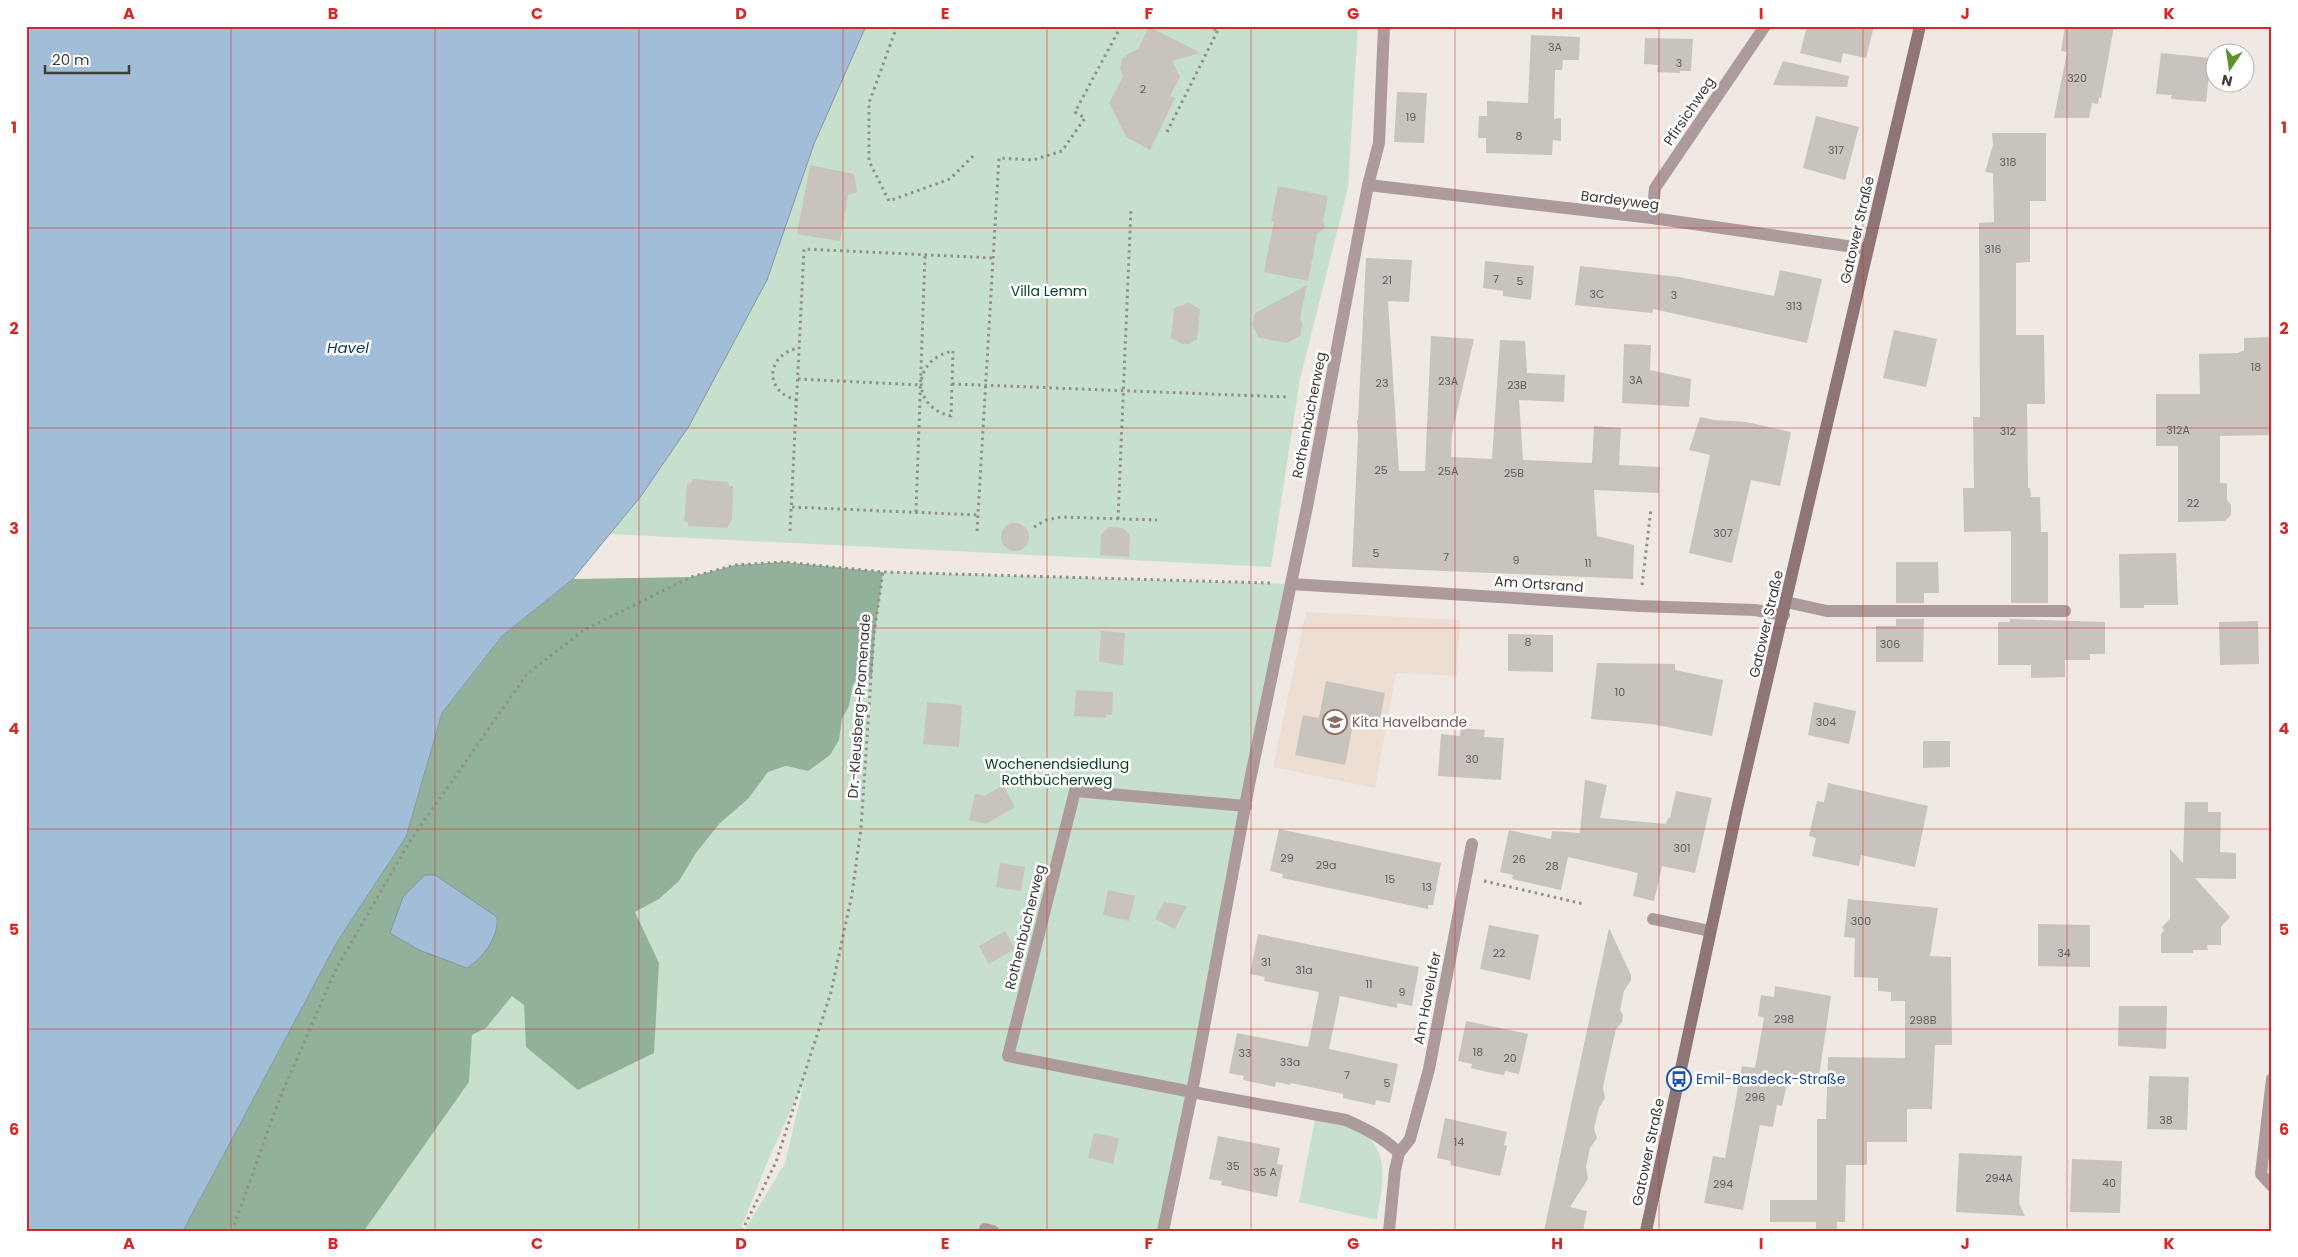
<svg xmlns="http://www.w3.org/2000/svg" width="2298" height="1257" font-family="Poppins,sans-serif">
	<rect width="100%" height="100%" fill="#f0e9e3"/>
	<path fill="#ecded3" d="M 1306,612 L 1460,620 L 1457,676 L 1396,673 L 1375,788 L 1273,767 Z"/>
	<g fill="#c7e0cd">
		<path d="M 866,26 L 1358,26 L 1348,188 L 1300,379 L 1271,567 L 611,534 L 641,496 L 689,426 L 767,280 L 814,144 Z"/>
		<path d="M 883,572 L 1291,584 L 1163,1231 L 744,1231 L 785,1163 L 804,1082 L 769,1158 L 740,1231 L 364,1231 L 469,1082 L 472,1035 L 486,1028 L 512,996 L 524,1005 L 527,1047 L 659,964 L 635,912 L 659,899 L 679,881 L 696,853 L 720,823 L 748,799 L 768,772 L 786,766 L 808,771 L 839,740 L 842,719 L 849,706 L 853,684 L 872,676 L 875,633 Z"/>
		<path d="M 1315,1119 C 1327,1121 1342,1122 1353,1127 C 1394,1147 1382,1184 1377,1220 L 1299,1202 Z"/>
	</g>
	<path fill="#92b19a" d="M 784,562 L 883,572 L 875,633 L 872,676 L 853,684 L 849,706 L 842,719 L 839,740 L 830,755 L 808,771 L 786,766 L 768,772 L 748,799 L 720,823 L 696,853 L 679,881 L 659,899 L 635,912 L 659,963 L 654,1053 L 578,1090 L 526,1047 L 524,1005 L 512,996 L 486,1028 L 472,1035 L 469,1082 L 364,1231 L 183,1231 L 337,942 L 406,837 L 442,713 L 502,636 L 573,579 L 691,577 L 735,565 Z"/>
	<g fill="#a1bdd7" stroke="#8396a8">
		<path d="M 26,26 L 866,26 L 814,144 L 767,280 L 689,426 L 641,496 L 573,579 L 502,636 L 442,713 L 406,837 L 337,942 L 183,1231 L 26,1231 Z"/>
		<path d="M 425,875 L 435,875 L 497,917 C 499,937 483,958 467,968 L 419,950 L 390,933 L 403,897 Z"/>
	</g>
	<g fill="#c8c3bc">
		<path d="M 1807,26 L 1874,26 L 1866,58 L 1843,53 L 1841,63 L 1800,53 Z"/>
		<path d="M 2065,26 L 2114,26 L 2101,98 L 2099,97 L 2098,104 L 2092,103 L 2089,118 L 2054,118 L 2067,52 L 2061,51 Z"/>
		<path d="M 1149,27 L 1201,53 L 1172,61 L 1180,77 L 1170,96 L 1175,98 L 1150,150 L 1126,137 L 1109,103 L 1123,77 L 1120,68 L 1122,59 L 1126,55 L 1138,49 Z"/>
		<path d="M 1531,35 L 1580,37 L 1579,60 L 1563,60 L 1562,70 L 1555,70 L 1554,119 L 1561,118 L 1561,141 L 1553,140 L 1552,155 L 1486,153 L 1486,138 L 1478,138 L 1479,116 L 1487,116 L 1487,101 L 1528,103 Z"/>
		<path d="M 1645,38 L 1693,39 L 1691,71 L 1680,71 L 1680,73 L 1657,72 L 1658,65 L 1644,64 Z"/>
		<path d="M 2161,53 L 2211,58 L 2206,102 L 2171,99 L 2172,95 L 2156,94 Z"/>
		<path d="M 1783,61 L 1849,76 L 1847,87 L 1773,85 Z"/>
		<path d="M 1397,92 L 1427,93 L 1424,143 L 1394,142 Z"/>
		<path d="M 1816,116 L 1859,127 L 1845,180 L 1803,168 Z"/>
		<path d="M 1992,133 L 2046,133 L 2046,201 L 2030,201 L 2030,262 L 2016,263 L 2016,335 L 2044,335 L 2045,404 L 2027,404 L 2028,488 L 2030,488 L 2031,497 L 2040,497 L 2041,532 L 2048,532 L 2048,603 L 2011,603 L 2011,531 L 1964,532 L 1963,488 L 1974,488 L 1973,417 L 1980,417 L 1979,223 L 1994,222 L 1993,173 L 1985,172 L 1993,145 Z"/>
		<path d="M 810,165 L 854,174 L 857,192 L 848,195 L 840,241 L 797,234 Z"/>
		<path d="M 1278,186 L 1328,196 L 1323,221 L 1325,227 L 1317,235 L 1308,281 L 1264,272 L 1274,221 L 1271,221 Z"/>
		<path d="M 1366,258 L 1412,260 L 1409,302 L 1388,301 L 1399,471 L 1425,471 L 1431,336 L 1474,339 L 1452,433 L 1451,457 L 1492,459 L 1500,340 L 1525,341 L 1527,373 L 1565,375 L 1564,402 L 1519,400 L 1523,460 L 1592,463 L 1594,426 L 1621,428 L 1619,465 L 1660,467 L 1659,493 L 1594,490 L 1597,536 L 1634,545 L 1633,579 L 1352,567 L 1358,436 L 1357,420 L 1358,420 Z"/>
		<path d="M 1485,261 L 1534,266 L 1531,300 L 1503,296 L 1503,291 L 1483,288 Z"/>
		<path d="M 1580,266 L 1679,277 L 1774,296 L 1780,270 L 1822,279 L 1807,343 L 1653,309 L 1652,313 L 1575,305 Z"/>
		<path d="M 1307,285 L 1300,319 L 1303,324 L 1300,336 L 1287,343 L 1259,338 L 1252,325 L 1255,313 Z"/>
		<path d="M 1189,303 L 1200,309 L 1197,339 L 1189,344 L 1182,344 L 1171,338 L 1174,308 Z"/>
		<path d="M 1894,330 L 1937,339 L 1926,387 L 1883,378 Z"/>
		<path d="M 2272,337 L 2272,435 L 2220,436 L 2220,483 L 2227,483 L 2227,500 L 2231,505 L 2231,515 L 2225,521 L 2178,522 L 2178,446 L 2156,446 L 2156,394 L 2200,394 L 2199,354 L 2239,353 L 2239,352 L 2244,351 L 2244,338 Z"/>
		<path d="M 1624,344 L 1651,345 L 1650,370 L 1691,379 L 1689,407 L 1622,403 Z"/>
		<path d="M 1700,417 L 1714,420 L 1746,422 L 1791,432 L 1780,486 L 1751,480 L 1732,563 L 1689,553 L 1710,455 L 1689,450 Z"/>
		<path d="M 693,479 L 728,482 L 729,486 L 733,486 L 732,520 L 727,528 L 688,526 L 688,522 L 684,521 L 687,484 L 691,483 Z"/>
		<circle cx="1015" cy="537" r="14"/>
		<path d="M 1109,527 L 1123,528 L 1130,535 L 1129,557 L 1100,555 L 1101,534 Z"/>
		<path d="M 2176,553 L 2178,605 L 2144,605 L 2144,608 L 2120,608 L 2119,554 Z"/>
		<path d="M 1896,562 L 1938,562 L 1939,593 L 1924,593 L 1924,603 L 1896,603 Z"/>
		<path d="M 1896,619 L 1924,619 L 1923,662 L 1876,662 L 1876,626 L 1896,626 Z"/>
		<path d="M 2010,619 L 2105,622 L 2105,654 L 2090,654 L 2090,660 L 2065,660 L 2065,677 L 2031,678 L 2031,665 L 1998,665 L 1998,622 L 2010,622 Z"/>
		<path d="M 2258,621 L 2259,664 L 2220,665 L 2219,622 Z"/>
		<path d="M 1101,631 L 1125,633 L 1123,665 L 1099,662 Z"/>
		<path d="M 1508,634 L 1553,635 L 1553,672 L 1508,671 Z"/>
		<path d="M 1597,663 L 1675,664 L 1675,670 L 1723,680 L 1712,736 L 1652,724 L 1591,719 Z"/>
		<path d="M 1326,681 L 1385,693 L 1378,730 L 1353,725 L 1345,765 L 1295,755 L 1303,715 L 1319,718 Z"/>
		<path d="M 1076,690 L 1113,692 L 1112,715 L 1106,715 L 1106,718 L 1074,716 Z"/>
		<path d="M 927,702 L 962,705 L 959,747 L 923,744 Z"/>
		<path d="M 1814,702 L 1856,711 L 1849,744 L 1808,735 Z"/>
		<path d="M 1461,728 L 1485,730 L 1484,737 L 1504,738 L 1501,780 L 1438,776 L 1441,734 L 1460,736 Z"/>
		<path d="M 1923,741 L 1950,741 L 1950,767 L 1923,768 Z"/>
		<path d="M 1585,780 L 1607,785 L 1600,818 L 1666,824 L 1668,818 L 1670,818 L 1676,791 L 1712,798 L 1695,873 L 1662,866 L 1654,901 L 1633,896 L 1638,873 L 1568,857 L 1561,890 L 1512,879 L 1513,875 L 1500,872 L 1509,830 L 1551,839 L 1552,831 L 1580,833 Z"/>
		<path d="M 1828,783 L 1928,806 L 1915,867 L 1861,855 L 1859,866 L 1812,856 L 1816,838 L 1809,836 L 1817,801 L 1824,802 Z"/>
		<path d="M 1003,785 L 1015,807 L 986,824 L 969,820 L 975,793 L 984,796 Z"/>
		<path d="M 2185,802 L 2208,802 L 2208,812 L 2221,812 L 2220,852 L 2236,853 L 2236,879 L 2195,878 L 2230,917 L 2221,927 L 2221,945 L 2207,945 L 2208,950 L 2193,950 L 2193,953 L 2161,953 L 2161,934 L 2164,930 L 2162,927 L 2170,919 L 2170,849 L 2183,863 Z"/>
		<path d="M 1279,829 L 1441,863 L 1433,905 L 1428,905 L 1428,909 L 1282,878 L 1283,874 L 1270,871 Z"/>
		<path d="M 1000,863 L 1025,867 L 1021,891 L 996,887 Z"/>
		<path d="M 1108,890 L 1135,896 L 1129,921 L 1103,915 Z"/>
		<path d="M 1848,899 L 1938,908 L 1930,956 L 1951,957 L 1952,1045 L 1935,1045 L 1932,1109 L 1907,1109 L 1907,1142 L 1867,1142 L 1867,1165 L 1846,1165 L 1845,1222 L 1837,1222 L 1837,1229 L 1816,1229 L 1816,1222 L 1770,1222 L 1770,1200 L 1817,1200 L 1817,1119 L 1826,1119 L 1828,1057 L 1905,1058 L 1905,1001 L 1891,1001 L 1891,992 L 1878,991 L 1878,978 L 1854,977 L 1855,938 L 1844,937 Z"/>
		<path d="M 1164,902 L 1187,906 L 1175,929 L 1155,919 Z"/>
		<path d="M 2038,924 L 2090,925 L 2090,967 L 2038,966 Z"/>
		<path d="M 1489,925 L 1539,935 L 1530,980 L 1480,969 Z"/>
		<path d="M 1609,928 L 1631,975 L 1631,980 L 1624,991 L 1620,1010 L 1623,1015 L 1622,1022 L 1616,1029 L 1605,1077 L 1603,1088 L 1605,1098 L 1599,1108 L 1594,1129 L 1597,1138 L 1590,1148 L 1586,1167 L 1588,1179 L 1570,1207 L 1587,1211 L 1583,1231 L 1544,1231 Z"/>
		<path d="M 1005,931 L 1015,949 L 989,964 L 979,946 Z"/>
		<path d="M 1258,934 L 1419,967 L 1412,1006 L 1397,1003 L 1397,1008 L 1340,996 L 1329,1049 L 1398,1064 L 1390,1103 L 1376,1100 L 1375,1105 L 1343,1098 L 1343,1094 L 1291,1083 L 1290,1085 L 1276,1082 L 1275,1087 L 1243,1080 L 1244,1076 L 1229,1073 L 1237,1033 L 1308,1047 L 1319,992 L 1264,981 L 1265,977 L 1250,974 Z"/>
		<path d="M 1775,986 L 1831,996 L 1819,1076 L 1789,1075 L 1782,1106 L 1777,1105 L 1773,1127 L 1760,1125 L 1743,1210 L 1704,1203 L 1713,1156 L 1725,1158 L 1742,1066 L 1755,1068 L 1764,1018 L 1758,1016 L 1761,995 L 1774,997 Z"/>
		<path d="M 2119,1006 L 2167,1006 L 2166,1049 L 2118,1046 Z"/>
		<path d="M 1466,1021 L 1528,1034 L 1519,1074 L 1505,1071 L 1504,1075 L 1487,1072 L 1471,1068 L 1472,1064 L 1458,1061 Z"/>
		<path d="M 2149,1076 L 2189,1077 L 2187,1130 L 2147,1129 Z"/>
		<path d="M 1445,1118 L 1507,1132 L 1504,1145 L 1507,1146 L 1500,1176 L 1450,1165 L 1451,1161 L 1437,1158 Z"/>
		<path d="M 1094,1133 L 1119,1138 L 1113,1164 L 1088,1158 Z"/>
		<path d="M 1218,1136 L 1280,1148 L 1277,1164 L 1283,1165 L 1277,1197 L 1221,1185 L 1222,1181 L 1209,1179 Z"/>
		<path d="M 1959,1153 L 2022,1156 L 2019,1203 L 2025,1216 L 1956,1212 Z"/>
		<path d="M 2072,1159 L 2122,1161 L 2120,1213 L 2070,1212 Z"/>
	</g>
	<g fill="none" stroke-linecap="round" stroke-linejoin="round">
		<g stroke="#938f8b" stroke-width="3" stroke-dasharray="2.5 4" stroke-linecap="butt">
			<path d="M 897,26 L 869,103 L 869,161 L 889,201 L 950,179 L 974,155"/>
			<path d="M 1208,26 L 1218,31"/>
			<path d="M 1167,132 L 1220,26"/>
			<path d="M 953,351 L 951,416 C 910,407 912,359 953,351 Z"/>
			<path d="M 798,379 L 921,385"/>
			<path d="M 952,384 L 1287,397"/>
			<path d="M 797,400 C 763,392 766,354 799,348"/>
			<path d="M 792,507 L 978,515"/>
			<path d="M 916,512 L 925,255"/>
			<path d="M 1118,519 L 1131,208"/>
			<path d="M 1034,527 L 1046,520 L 1061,517 L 1157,520"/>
			<path d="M 790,531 L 804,249 L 993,258"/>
			<path d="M 977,531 L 999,158 L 1033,160 L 1062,151 L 1085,118 L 1075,112 L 1121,26"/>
			<path d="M 1642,585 L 1651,509"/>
			<path d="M 1484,881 L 1584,904"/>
			<path d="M 232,1231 L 279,1100 L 336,969 L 410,841 L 527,674 L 584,630 L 691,577 L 735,565 L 784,562 L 883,572 L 1270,583"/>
			<path d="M 742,1231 L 776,1162 L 831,992 L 852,894 L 861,828 L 874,633 L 883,572"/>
		</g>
		<g stroke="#ad9b9b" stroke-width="12">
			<path d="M 1368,185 L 1379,143 L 1384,26"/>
			<path d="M 1786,602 L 1827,611 L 2065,611"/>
			<path d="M 1653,919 L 1710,931"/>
			<path d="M 1192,1092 L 1008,1056 L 1075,791 L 1246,806"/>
			<path d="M 985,1229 L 993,1231"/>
		</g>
		<g stroke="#ad9b9b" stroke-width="12">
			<path d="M 1652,218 L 1655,188 L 1765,26"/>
			<path d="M 1291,584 L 1639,606 L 1755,610 L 1784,615"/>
			<path d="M 2272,1079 L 2261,1174 L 2272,1186"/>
			<path d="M 1192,1092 L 1346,1120 C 1366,1129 1384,1138 1399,1153"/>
			<path d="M 1163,1231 L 1192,1092 L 1249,785 L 1307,507 L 1368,185 L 1652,218 L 1868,249"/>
			<path d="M 1389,1231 L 1395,1170 L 1399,1153 L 1410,1139 L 1429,1069 L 1472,844"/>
		</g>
		<path stroke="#8f7576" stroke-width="12" d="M 1646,1231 L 1737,809 L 1920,26"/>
	</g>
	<path fill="none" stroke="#d62828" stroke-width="1" stroke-opacity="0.55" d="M 231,26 L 231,1231M 435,26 L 435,1231M 639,26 L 639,1231M 843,26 L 843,1231M 1047,26 L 1047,1231M 1251,26 L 1251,1231M 1455,26 L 1455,1231M 1659,26 L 1659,1231M 1863,26 L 1863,1231M 2067,26 L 2067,1231M 26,228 L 2272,228M 26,428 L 2272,428M 26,628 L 2272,628M 26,829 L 2272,829M 26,1029 L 2272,1029"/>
	<defs>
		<symbol id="school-ring" viewBox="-11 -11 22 22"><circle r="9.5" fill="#fff" stroke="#8d6e63" stroke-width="1.5"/><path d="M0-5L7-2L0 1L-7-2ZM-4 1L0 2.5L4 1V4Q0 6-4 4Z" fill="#8d6e63"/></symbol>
		<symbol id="bus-ring" viewBox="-11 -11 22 22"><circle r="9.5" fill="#fff" stroke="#1a4fb4" stroke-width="1.5"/><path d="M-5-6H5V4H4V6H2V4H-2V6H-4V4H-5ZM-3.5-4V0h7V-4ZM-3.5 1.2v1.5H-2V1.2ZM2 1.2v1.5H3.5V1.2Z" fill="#1a4fb4"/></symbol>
	</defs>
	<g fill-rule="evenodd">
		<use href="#school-ring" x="1321" y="708" width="28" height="28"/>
		<use href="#bus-ring" x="1665" y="1065" width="28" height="28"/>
	</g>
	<g text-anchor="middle" stroke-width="5" stroke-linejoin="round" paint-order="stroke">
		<g font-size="11" fill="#605d5a">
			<text x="1555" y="51">3A</text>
			<text x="1679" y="67">3</text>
			<text x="2077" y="82">320</text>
			<text x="1143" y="93">2</text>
			<text x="1411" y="121">19</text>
			<text x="1519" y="140">8</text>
			<text x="1836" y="154">317</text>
			<text x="2008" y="166">318</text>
			<text x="1993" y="253">316</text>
			<text x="1496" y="283">7</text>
			<text x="1387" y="284">21</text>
			<text x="1520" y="285">5</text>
			<text x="1597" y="298">3C</text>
			<text x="1674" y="299">3</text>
			<text x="1794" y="310">313</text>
			<text x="2256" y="371">18</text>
			<text x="1636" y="384">3A</text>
			<text x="1448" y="385">23A</text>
			<text x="1382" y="387">23</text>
			<text x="1517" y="389">23B</text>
			<text x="2178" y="434">312A</text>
			<text x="2008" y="435">312</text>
			<text x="1381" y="474">25</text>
			<text x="1448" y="475">25A</text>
			<text x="1514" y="477">25B</text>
			<text x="2193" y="507">22</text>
			<text x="1723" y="537">307</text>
			<text x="1376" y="557">5</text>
			<text x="1446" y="561">7</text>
			<text x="1516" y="564">9</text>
			<text x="1588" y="567">11</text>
			<text x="1528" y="646">8</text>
			<text x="1890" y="648">306</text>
			<text x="1620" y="696">10</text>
			<text x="1826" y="726">304</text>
			<text x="1472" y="763">30</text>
			<text x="1682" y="852">301</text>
			<text x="1287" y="862">29</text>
			<text x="1519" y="863">26</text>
			<text x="1326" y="869">29a</text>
			<text x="1552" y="870">28</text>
			<text x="1390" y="883">15</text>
			<text x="1427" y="891">13</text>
			<text x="1861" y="925">300</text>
			<text x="1499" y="957">22</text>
			<text x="2064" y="957">34</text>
			<text x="1266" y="966">31</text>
			<text x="1304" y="974">31a</text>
			<text x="1369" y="988">11</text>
			<text x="1402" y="996">9</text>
			<text x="1784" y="1023">298</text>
			<text x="1923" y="1024">298B</text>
			<text x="1478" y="1056">18</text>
			<text x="1245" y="1057">33</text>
			<text x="1510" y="1062">20</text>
			<text x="1290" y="1066">33a</text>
			<text x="1347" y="1079">7</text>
			<text x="1387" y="1087">5</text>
			<text x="1755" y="1101">296</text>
			<text x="2166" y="1124">38</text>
			<text x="1459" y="1146">14</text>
			<text x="1233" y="1170">35</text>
			<text x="1265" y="1176">35 A</text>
			<text x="1999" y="1182">294A</text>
			<text x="2109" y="1187">40</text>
			<text x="1723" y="1188">294</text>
		</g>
		<g font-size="14" fill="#3e3b39" stroke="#fff">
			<text transform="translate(1689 111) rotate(-56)" y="5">Pfirsichweg</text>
			<text transform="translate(1620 200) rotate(7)" y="5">Bardeyweg</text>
			<text transform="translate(1857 230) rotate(-77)" y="5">Gatower Straße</text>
			<text transform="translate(1309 415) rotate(-79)" y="5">Rothenbücherweg</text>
			<text transform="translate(1539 584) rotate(4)" y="5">Am Ortsrand</text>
			<text transform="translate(1766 624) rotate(-77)" y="5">Gatower Straße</text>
			<text transform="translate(859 706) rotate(-86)" y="5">Dr.-Kleusberg-Promenade</text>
			<text transform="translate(1025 927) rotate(-76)" y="5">Rothenbücherweg</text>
			<text transform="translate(1427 998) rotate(-79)" y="5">Am Havelufer</text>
			<text transform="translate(1648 1152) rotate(-78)" y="5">Gatower Straße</text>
		</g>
		<g font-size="14" fill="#053d1e" stroke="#fff">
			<text x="1049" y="296">Villa Lemm</text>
			<text x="1057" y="769">Wochenendsiedlung<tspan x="1057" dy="16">Rothbücherweg</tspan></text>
		</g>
		<g font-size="14" fill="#785e54" stroke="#fff" text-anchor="start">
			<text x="1352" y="727">Kita Havelbande</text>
		</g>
		<g font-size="14" fill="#164399" stroke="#fff" text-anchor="start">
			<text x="1696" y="1084">Emil-Basdeck-Straße</text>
		</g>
		<g font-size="15" font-style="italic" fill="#0b385b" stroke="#fff">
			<text x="348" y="353">Havel</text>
		</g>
	</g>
	<rect width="2298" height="1257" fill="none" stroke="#ffffff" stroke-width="55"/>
	<g transform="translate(2230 68) rotate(193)"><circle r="24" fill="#ffffff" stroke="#b2b1b0"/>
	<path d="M0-4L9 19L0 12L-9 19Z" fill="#5d912a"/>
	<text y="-8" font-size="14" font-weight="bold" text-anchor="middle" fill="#3e3b39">N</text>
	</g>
	<path d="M45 65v8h84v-8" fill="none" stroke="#3e3b39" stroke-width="2.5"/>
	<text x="52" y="65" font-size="15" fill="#3e3b39" stroke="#ffffff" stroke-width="4" paint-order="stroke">20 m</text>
	<rect x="28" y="28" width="2242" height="1202" fill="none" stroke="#d62828" stroke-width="2"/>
	<g font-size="16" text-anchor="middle" font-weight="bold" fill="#d62828">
		<text x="129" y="19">A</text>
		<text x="333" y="19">B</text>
		<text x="537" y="19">C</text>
		<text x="741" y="19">D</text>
		<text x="945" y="19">E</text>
		<text x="1149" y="19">F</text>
		<text x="1353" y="19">G</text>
		<text x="1557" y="19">H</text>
		<text x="1761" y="19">I</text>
		<text x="1965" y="19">J</text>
		<text x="2169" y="19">K</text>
		<text x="14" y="133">1</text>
		<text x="2284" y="133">1</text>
		<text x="14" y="334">2</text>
		<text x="2284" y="334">2</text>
		<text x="14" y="534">3</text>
		<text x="2284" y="534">3</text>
		<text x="14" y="734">4</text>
		<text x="2284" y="734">4</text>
		<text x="14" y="935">5</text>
		<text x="2284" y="935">5</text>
		<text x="14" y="1135">6</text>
		<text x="2284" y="1135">6</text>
		<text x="129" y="1249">A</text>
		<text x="333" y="1249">B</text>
		<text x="537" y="1249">C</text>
		<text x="741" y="1249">D</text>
		<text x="945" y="1249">E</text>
		<text x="1149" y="1249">F</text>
		<text x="1353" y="1249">G</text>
		<text x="1557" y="1249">H</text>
		<text x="1761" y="1249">I</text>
		<text x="1965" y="1249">J</text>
		<text x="2169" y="1249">K</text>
	</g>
</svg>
